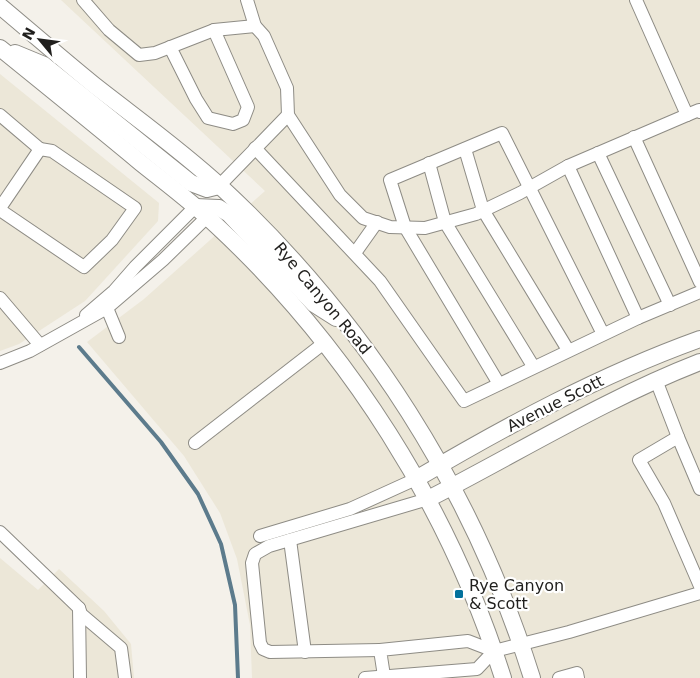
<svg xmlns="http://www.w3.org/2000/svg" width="700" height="678" font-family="'DejaVu Sans',sans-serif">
	<rect width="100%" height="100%" fill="#f4f1ea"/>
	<g fill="#ece7d8">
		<path d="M 61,0 L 700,0 L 700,678 L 252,678 L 250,625 L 237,559 L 220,513 L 184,456 L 87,342 L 144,299 L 265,191 Z"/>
		<path d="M 0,74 L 159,203 L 158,221 L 85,301 L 19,344 L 0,351 Z"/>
		<path d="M 0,558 L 38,590 L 59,569 L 104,611 L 131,644 L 134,678 L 0,678 Z"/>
	</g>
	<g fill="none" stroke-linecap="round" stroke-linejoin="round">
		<path stroke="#5c7b8c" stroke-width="4" d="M 79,347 L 161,442 L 198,494 L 221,544 L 235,605 L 238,678"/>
		<defs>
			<g id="minor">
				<path d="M 83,0 L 109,30 L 139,55 L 155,53 L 214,30 L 255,26"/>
				<path d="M 247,0 L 255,26 L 264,36 L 287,88 L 288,115 L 340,195 L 363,218 L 390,227 L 425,228 L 476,214 L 520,193 L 568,166 L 687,115 L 699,110 L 700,112"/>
				<path d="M 636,0 L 687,115"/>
				<path d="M 170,47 L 196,99 L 208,118 L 233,124 L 243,120 L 248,107 L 214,30"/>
				<path d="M 0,115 L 40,149 L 0,208"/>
				<path d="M 634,137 L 700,282"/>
				<path d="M 255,148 L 380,281 L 464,401 L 638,318 L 700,292"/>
				<path d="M 465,149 L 483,210 L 568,350"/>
				<path d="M 598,153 L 670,305"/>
				<path d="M 429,163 L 445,222 L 533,366"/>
				<path d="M 568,166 L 638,318"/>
				<path d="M 219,186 L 288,115"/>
				<path d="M 0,210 L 84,267 L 112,240 L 135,208 L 52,151 L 40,149"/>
				<path d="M 355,253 L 377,222"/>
				<path d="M 0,298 L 40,345"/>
				<path d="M 107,308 L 119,337"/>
				<path d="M 86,315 L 114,291 L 135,267 L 195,207"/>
				<path d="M 0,363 L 30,351 L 107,308 L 163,260 L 207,217"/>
				<path d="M 656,380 L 678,437"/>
				<path d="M 499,384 L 405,227 L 390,180 L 502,133 L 603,334"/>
				<path d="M 195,443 L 324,343"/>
				<path d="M 700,489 L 678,437 L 639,460 L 664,503 L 700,586"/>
				<path d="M 0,532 L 79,608 L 81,614 L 121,648 L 125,678"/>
				<path d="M 260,536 L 350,509 L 416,479"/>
				<path d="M 290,540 L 305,652"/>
				<path d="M 79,608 L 80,678"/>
				<path d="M 380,650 L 270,652 L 263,649 L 260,643 L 252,563 L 255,554 L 269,546 L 428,499"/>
				<path d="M 384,676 L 380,650 L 468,641 L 494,651 L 569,632 L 700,593"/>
				<path d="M 365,678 L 477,669 L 494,651"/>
				<path d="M 559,678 L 577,673 L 578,678"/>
			</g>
			<g id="major">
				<path d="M 0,6 C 31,32 62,59 94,85 C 136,118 181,150 221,187 C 366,322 473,489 532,678"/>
				<path d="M 0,48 C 47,86 94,124 141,163 C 166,183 193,203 217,226 C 348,348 449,507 503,678"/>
				<path d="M 15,53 L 44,65 L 191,183 L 207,189 L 219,186"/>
				<path d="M 195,207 L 219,208 L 229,214 L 314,304 L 336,318"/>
				<path d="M 416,479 C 508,425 600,375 700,339"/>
				<path d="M 428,499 C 518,453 605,399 700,362"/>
			</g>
		</defs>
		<use href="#minor" stroke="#8e8c85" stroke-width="14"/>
		<use href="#major" stroke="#8e8c85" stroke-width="18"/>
		<use href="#minor" stroke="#fff" stroke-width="12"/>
		<use href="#major" stroke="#fff" stroke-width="16"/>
	</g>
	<rect fill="#03719c" stroke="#fff" stroke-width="2" x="454" y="589" width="10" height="10" rx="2.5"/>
	<g text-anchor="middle" stroke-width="4.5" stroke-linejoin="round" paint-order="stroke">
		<g font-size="16" fill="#201f1d" stroke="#fff">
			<text transform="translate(323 298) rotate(50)" y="6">Rye Canyon Road</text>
			<text transform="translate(555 403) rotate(-27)" y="6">Avenue Scott</text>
		</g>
		<g font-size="16" fill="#201f1d" stroke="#fff" text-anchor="start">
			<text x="469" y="591">Rye Canyon<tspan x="469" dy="18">&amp; Scott</tspan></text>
		</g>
	</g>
	<g transform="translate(40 40) rotate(299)" stroke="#ffffff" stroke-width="4" paint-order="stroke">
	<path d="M0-4L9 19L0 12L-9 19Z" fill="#201f1d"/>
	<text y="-8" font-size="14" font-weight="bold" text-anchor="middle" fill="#201f1d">N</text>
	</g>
</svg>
